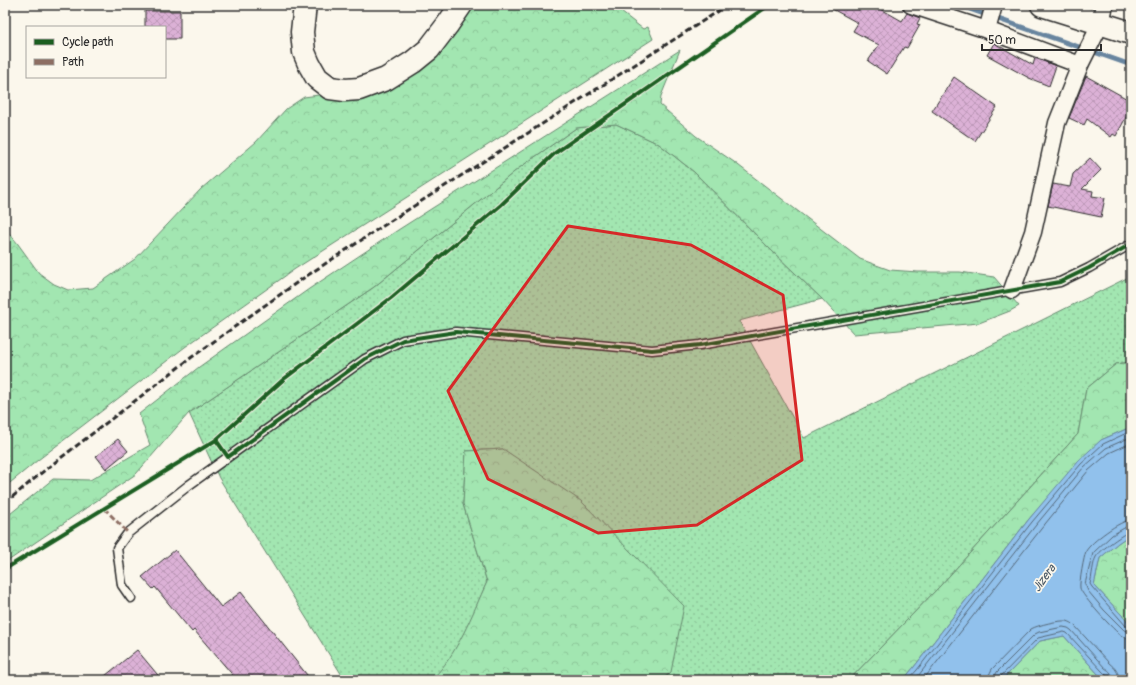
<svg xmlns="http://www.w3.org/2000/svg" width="1136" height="685" font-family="Pangolin,sans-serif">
	<defs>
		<pattern id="grass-dots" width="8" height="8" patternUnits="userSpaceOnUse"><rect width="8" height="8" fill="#a2e6b1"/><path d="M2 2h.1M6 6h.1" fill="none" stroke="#8cc598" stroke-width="1.8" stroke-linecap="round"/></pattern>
		<pattern id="forest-crowns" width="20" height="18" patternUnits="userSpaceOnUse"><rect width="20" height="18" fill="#a2e6b1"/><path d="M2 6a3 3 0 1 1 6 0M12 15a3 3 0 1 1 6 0" fill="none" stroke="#8cc598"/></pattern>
		<pattern id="building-cross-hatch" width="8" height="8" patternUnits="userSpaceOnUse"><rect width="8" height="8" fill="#dcb1d6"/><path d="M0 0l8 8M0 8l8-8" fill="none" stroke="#bd98b8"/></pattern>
	</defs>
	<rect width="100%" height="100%" fill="#fbf7ec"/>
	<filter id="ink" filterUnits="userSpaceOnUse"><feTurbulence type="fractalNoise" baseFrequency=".025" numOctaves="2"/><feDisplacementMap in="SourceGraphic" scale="8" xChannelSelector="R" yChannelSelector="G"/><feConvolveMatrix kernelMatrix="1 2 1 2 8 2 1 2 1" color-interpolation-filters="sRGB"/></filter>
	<g filter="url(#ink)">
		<path fill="url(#grass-dots)" stroke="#66886e" d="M 616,124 L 659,144 L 694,172 L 769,248 L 822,299 L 739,321 L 804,438 L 1131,276 L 1131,362 L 1116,364 L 1086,389 L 1078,434 L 940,586 L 849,680 L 662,680 L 671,672 L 503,449 L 466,451 L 463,504 L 487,582 C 472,615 458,656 431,680 L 345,680 L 219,478 L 189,413 L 374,287 L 519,168 L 576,128 Z"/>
		<g fill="url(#forest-crowns)" stroke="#66886e">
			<path d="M 473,5 L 612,5 L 643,29 L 648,27 L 653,39 L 295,269 L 185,347 L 38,460 L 5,487 L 5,228 L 18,244 L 39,273 L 54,284 L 68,290 L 93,288 L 135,259 L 201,189 L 256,142 L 286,109 L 304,97 L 326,94 L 426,58 L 460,26 Z"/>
			<path d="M 680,50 L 661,96 L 660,105 L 696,136 L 734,162 L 860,259 L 890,270 L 918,272 L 960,272 L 994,277 L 1019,306 L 1010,311 L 979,323 L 854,334 L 822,299 L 769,248 L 694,172 L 659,144 L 616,124 L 576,128 L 519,168 L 374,287 L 189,413 L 136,474 L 5,563 L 5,518 L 53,479 L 90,480 L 150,445 L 139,414 L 199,367 L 309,289 L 398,230 Z"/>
			<path d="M 1131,362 L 1131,427 L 1101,440 L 1029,519 L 914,667 L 903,680 L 849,680 L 940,586 L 1078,434 L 1086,389 L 1116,364 Z"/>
			<path d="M 503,449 L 581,501 L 684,606 L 671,672 L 662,680 L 431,680 C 457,656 472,614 487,582 L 463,504 L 466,451 Z"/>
			<path d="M 1131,534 L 1131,625 L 1094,585 L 1100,558 L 1118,543 Z"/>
			<path d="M 1064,636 L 1099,675 L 1096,680 L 1002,680 L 1040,641 Z"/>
		</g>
		<path fill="#91c1ec" stroke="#68859f" d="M 1131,427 L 1131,534 L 1118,543 L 1100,558 L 1094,585 L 1131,625 L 1131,680 L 1106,680 L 1099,675 L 1064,636 L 1040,641 L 1002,680 L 903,680 L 914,667 L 1029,519 L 1078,461 L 1101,440 Z"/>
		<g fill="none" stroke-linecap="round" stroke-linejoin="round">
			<g stroke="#546778" stroke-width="1">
				<path d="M 1131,520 C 1120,520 1091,542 1086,551 C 1084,557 1079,582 1080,588 C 1081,595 1115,632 1122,636 C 1125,638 1128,638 1131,639"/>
				<path d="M 1131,526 L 1126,527 L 1112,535 L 1093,553 L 1085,584 L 1088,591 L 1104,610 L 1124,630 L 1131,633"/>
				<path d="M 1131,531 C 1125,532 1099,551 1096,557 C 1093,562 1092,577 1090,584 L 1092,587 L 1126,626 L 1131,627"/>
				<path d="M 908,680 L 917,670 L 1032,522 L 1081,464 L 1103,444 L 1131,431"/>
				<path d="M 915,680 L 1036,525 L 1084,467 L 1106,448 L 1131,437"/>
				<path d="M 923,680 L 1041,529 L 1088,471 L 1109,453 L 1131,443"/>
				<path d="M 988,680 L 989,675 L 992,669 L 1031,629 C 1038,625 1059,620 1067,621 C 1070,622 1073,623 1075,626 L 1109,663 C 1115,668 1119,672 1119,680"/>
				<path d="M 994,680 L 995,676 L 997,672 L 1035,634 L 1039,632 L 1063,627 L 1068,628 L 1071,630 L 1105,668 C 1110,671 1113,674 1113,680"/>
				<path d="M 1000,680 L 1001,676 L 1038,638 L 1064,632 L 1067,633 L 1102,671 L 1107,676 L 1108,680"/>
			</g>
			<g stroke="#68859f" stroke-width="5">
				<path d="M 958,5 L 1082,48"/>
				<path d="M 1094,52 L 1131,65"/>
			</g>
		</g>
		<g fill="url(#building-cross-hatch)" stroke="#2b2b2b">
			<path d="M 825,5 L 874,5 L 902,21 L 907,13 L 920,18 L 917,24 L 920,25 L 907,48 L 904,47 L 887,74 L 868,61 L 879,45 L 853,31 L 858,23 Z"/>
			<path d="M 145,11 L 180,11 L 180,39 L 165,39 L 165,27 L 145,27 Z"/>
			<path d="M 994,43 L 1033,65 L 1035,58 L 1056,66 L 1049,86 L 1029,78 L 987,55 Z"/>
			<path d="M 1086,76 L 1131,101 L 1131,108 L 1116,136 L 1113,134 L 1111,137 L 1087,119 L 1084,125 L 1069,118 Z"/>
			<path d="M 954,77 L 997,107 L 975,141 L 932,111 Z"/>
			<path d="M 1090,158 L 1101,170 L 1082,189 L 1093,191 L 1092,196 L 1105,198 L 1101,217 L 1048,206 L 1053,184 L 1070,187 L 1073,174 Z"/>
			<path d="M 118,439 L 128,451 L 106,469 L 96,456 Z"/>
			<path d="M 175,550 L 221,607 L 241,592 L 311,680 L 237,680 L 194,630 L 192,632 L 155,587 L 153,589 L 142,577 Z"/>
			<path d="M 137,650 L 162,680 L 100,680 Z"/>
		</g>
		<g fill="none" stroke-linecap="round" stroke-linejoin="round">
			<defs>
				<path id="lane" d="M 131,598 L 122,585 L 117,548 L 128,533 L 189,485 L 365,359 L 403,340 L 456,332 L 652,350 L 700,345 L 1060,282 L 1089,268 L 1131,244"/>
				<g id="street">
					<path d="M 911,5 L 987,30 L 1080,65"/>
					<path d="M 987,30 L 994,5"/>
					<path d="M 1012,290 L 1033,232 L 1057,123 L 1080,65 L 1101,23 L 1105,5"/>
				</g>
				<g id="secondary">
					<path d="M 305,5 L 302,32 L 304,52 L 309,64 L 317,78 L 330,88 L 345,90 L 359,89 L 386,79 L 413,62 L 429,49 L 448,24 L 461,5"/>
					<path d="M 1042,5 L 1131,33"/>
				</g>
			</defs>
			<use href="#lane" stroke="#2b2b2b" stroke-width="11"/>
			<use href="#street" stroke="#2b2b2b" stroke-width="19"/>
			<use href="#secondary" stroke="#2b2b2b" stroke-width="25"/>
			<use href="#lane" stroke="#fbf7ec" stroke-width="8"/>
			<use href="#street" stroke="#fbf7ec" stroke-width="16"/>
			<use href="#secondary" stroke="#fbf7ec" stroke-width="22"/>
			<path stroke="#2b2b2b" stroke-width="3" stroke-dasharray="6 3" stroke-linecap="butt" d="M 5,503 L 45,470 L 192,357 L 302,279 L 392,220 L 728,5"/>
			<path stroke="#8d6e63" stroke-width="3" stroke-dasharray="6 3" stroke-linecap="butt" d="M 104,508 L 128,533"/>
			<defs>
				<g id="cycleway">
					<path d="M 216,440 L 228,457 L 365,359 L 403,340 L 456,332 L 652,350 L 700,345 L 1060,282 L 1089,268 L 1131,244"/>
					<path d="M 5,569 L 216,440 L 284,379 L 391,298 L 501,205 L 555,153 L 769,5"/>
				</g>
			</defs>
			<use href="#cycleway" stroke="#fbf7ec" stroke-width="6"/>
			<use href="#cycleway" stroke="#1b5e20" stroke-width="4"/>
		</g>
	</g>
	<path fill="#d62828" fill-opacity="0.2" stroke="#d62828" stroke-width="3" stroke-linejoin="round" d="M 568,226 L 691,245 L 783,295 L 802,460 L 697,525 L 598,533 L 488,479 L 448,391 Z"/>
	<g text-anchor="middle" stroke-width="3.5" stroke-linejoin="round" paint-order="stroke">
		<g font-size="12" font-style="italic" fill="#4a5865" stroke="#fbf7ec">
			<text transform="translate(1044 578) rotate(-54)" y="4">Jizera</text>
		</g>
	</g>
	<rect width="1136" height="685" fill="none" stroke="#fbf7ec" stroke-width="20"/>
	<rect x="10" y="10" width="1116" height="665" fill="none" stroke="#2b2b2b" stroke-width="1.5" filter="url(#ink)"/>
	<rect x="26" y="26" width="140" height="52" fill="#fbf7ec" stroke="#a8a59f"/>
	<rect x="34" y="39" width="20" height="6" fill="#1b5e20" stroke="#a8a59f"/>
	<text x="62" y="46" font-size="12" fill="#2b2b2b">Cycle path</text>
	<rect x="34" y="59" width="20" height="6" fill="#8d6e63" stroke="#a8a59f"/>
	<text x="62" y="66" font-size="12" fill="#2b2b2b">Path</text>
	<path d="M982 44v6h119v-6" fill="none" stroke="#2b2b2b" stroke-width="2"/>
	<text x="988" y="44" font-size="12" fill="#2b2b2b" stroke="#fbf7ec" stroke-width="3" paint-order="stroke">50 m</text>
</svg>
